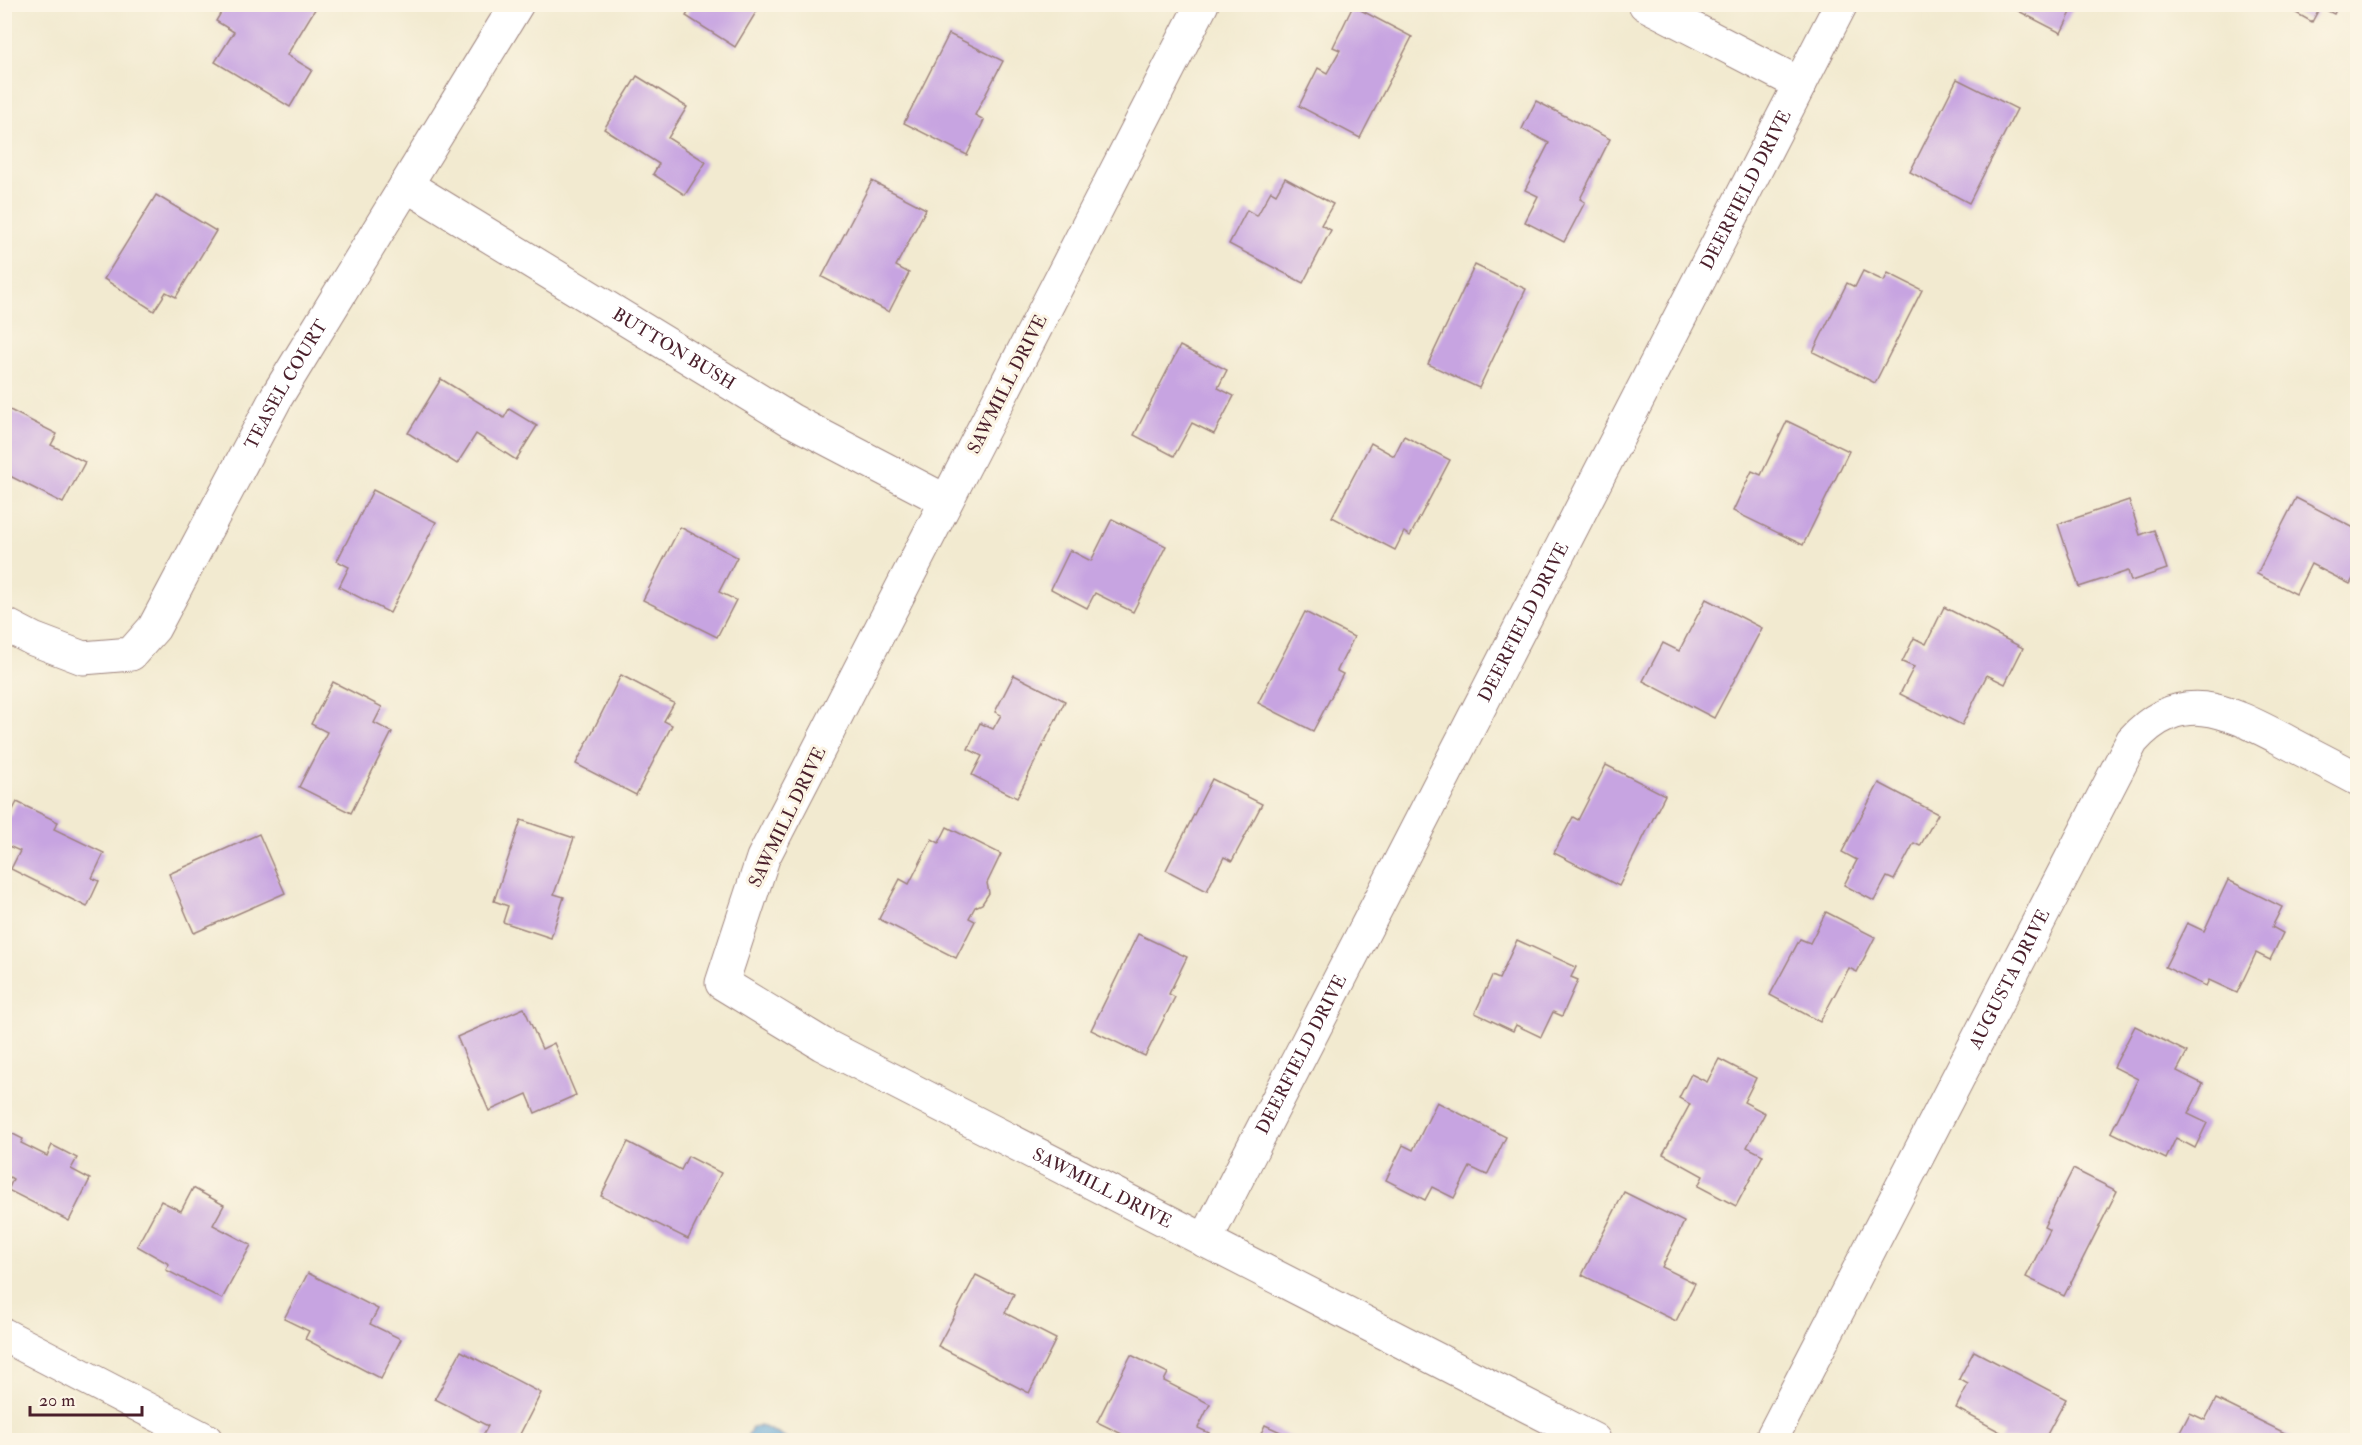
<svg xmlns="http://www.w3.org/2000/svg" width="2362" height="1445" font-family="'IM FELL Double Pica',serif">
	<rect width="100%" height="100%" fill="#fcf5e5"/>
	<filter id="ink" filterUnits="userSpaceOnUse"><feTurbulence type="fractalNoise" baseFrequency=".0167" numOctaves="2"/><feDisplacementMap in="SourceGraphic" scale="12" xChannelSelector="R" yChannelSelector="G"/><feConvolveMatrix kernelMatrix="1 2 1 2 8 2 1 2 1" color-interpolation-filters="sRGB"/></filter>
	<filter id="wash" filterUnits="userSpaceOnUse"><feTurbulence type="fractalNoise" baseFrequency=".008" numOctaves="4" result="noise"/><feDisplacementMap in="SourceGraphic" scale="24" xChannelSelector="R" yChannelSelector="G"/><feGaussianBlur stdDeviation="1.35" result="paint"/><feColorMatrix in="noise" values="0 0 0 0 0 0 0 0 0 0 0 0 0 0 0 0 0 1.4 0 .05"/><feComposite in="paint" operator="in"/></filter>
	<g filter="url(#wash)">
		<rect width="100%" height="100%" fill="#f2ead0"/>
		<path fill="#5fa6d6" stroke="#546280" stroke-width="1.5" d="M 760,1425 L 790,1440 L 746,1440 L 752,1428 Z"/>
		<g id="blocks">
			<g fill="#c7a4e1">
				<path d="M 226,4 L 243,4 L 248,7 L 250,4 L 317,6 L 287,55 L 312,70 L 290,107 L 215,62 L 234,32 L 216,21 Z"/>
				<path d="M 693,4 L 761,4 L 735,47 L 686,16 Z"/>
				<path d="M 2005,4 L 2075,4 L 2061,33 Z"/>
				<path d="M 2280,4 L 2339,4 L 2334,14 L 2320,7 L 2312,22 Z"/>
				<path d="M 1353,6 L 1412,37 L 1360,138 L 1299,106 L 1318,68 L 1327,73 L 1340,50 L 1333,47 Z"/>
				<path d="M 949,34 L 1003,61 L 975,115 L 984,120 L 967,155 L 904,123 Z"/>
				<path d="M 637,76 L 687,107 L 668,138 L 706,162 L 685,195 L 653,174 L 659,164 L 604,129 Z"/>
				<path d="M 1957,79 L 2017,109 L 1969,203 L 1910,172 Z"/>
				<path d="M 1536,101 L 1610,139 L 1580,199 L 1585,202 L 1564,242 L 1525,222 L 1538,196 L 1525,190 L 1549,143 L 1522,129 Z"/>
				<path d="M 1285,178 L 1333,204 L 1321,225 L 1331,230 L 1303,283 L 1229,244 L 1247,210 L 1257,216 L 1271,191 L 1276,194 Z"/>
				<path d="M 872,181 L 926,209 L 896,266 L 909,273 L 889,312 L 822,277 Z"/>
				<path d="M 156,195 L 216,231 L 176,297 L 166,292 L 154,311 L 104,279 Z"/>
				<path d="M 1475,265 L 1526,289 L 1479,388 L 1428,364 Z"/>
				<path d="M 1863,271 L 1884,281 L 1888,273 L 1922,290 L 1875,383 L 1813,352 L 1847,283 L 1855,287 Z"/>
				<path d="M 1180,346 L 1227,370 L 1218,388 L 1234,396 L 1214,434 L 1192,423 L 1174,456 L 1134,435 Z"/>
				<path d="M 441,379 L 504,418 L 509,409 L 537,426 L 516,460 L 476,434 L 457,464 L 408,433 Z"/>
				<path d="M 4,407 L 57,434 L 51,445 L 85,462 L 63,503 L 4,473 Z"/>
				<path d="M 1787,421 L 1849,451 L 1803,545 L 1733,511 L 1752,471 L 1761,475 Z"/>
				<path d="M 1404,436 L 1450,460 L 1410,536 L 1404,532 L 1395,550 L 1332,517 L 1371,443 L 1394,456 Z"/>
				<path d="M 373,490 L 436,522 L 390,613 L 339,587 L 349,567 L 337,561 Z"/>
				<path d="M 2296,498 L 2358,530 L 2358,570 L 2350,584 L 2311,564 L 2296,594 L 2257,574 Z"/>
				<path d="M 2129,500 L 2140,535 L 2154,530 L 2167,569 L 2131,581 L 2128,571 L 2079,587 L 2058,524 Z"/>
				<path d="M 1112,519 L 1166,546 L 1133,612 L 1095,593 L 1087,608 L 1051,589 L 1070,550 L 1091,561 Z"/>
				<path d="M 680,527 L 737,557 L 719,592 L 736,600 L 717,637 L 643,600 Z"/>
				<path d="M 1706,599 L 1762,628 L 1714,718 L 1643,681 L 1663,643 L 1679,651 Z"/>
				<path d="M 1944,607 L 2023,648 L 2005,684 L 1987,675 L 1962,725 L 1900,694 L 1914,667 L 1902,662 L 1914,638 L 1926,644 Z"/>
				<path d="M 1305,612 L 1354,637 L 1337,671 L 1343,674 L 1313,731 L 1258,703 Z"/>
				<path d="M 621,675 L 674,703 L 664,721 L 672,725 L 636,795 L 576,764 Z"/>
				<path d="M 1014,675 L 1065,701 L 1017,798 L 972,775 L 982,756 L 968,749 L 980,723 L 993,729 L 1001,715 L 995,712 Z"/>
				<path d="M 333,682 L 382,707 L 374,723 L 392,732 L 351,813 L 299,787 L 327,732 L 311,724 Z"/>
				<path d="M 1606,765 L 1665,795 L 1619,886 L 1554,853 L 1573,817 L 1578,820 Z"/>
				<path d="M 1212,779 L 1262,804 L 1232,861 L 1224,857 L 1207,891 L 1166,870 Z"/>
				<path d="M 1879,783 L 1938,814 L 1920,846 L 1914,843 L 1894,880 L 1887,877 L 1874,901 L 1844,885 L 1857,860 L 1842,852 Z"/>
				<path d="M 17,802 L 58,822 L 54,829 L 104,853 L 92,878 L 99,881 L 87,907 L 11,869 L 20,851 L 4,844 L 4,827 Z"/>
				<path d="M 521,820 L 574,838 L 554,894 L 564,897 L 551,938 L 503,922 L 508,906 L 494,901 Z"/>
				<path d="M 947,827 L 1001,854 L 987,883 L 989,893 L 982,904 L 975,907 L 969,918 L 975,921 L 956,958 L 879,919 L 900,879 L 909,884 L 932,839 L 939,843 Z"/>
				<path d="M 259,834 L 285,893 L 194,933 L 169,874 Z"/>
				<path d="M 2228,880 L 2282,907 L 2272,927 L 2283,933 L 2270,960 L 2256,953 L 2237,993 L 2209,980 L 2206,986 L 2165,967 L 2187,923 L 2204,931 Z"/>
				<path d="M 1826,912 L 1875,937 L 1857,972 L 1849,968 L 1820,1022 L 1770,995 L 1800,939 L 1810,943 Z"/>
				<path d="M 1138,934 L 1187,957 L 1169,994 L 1175,997 L 1145,1056 L 1091,1030 Z"/>
				<path d="M 1517,940 L 1576,967 L 1571,977 L 1578,980 L 1562,1016 L 1553,1012 L 1541,1037 L 1516,1025 L 1513,1031 L 1475,1013 L 1492,976 L 1499,979 Z"/>
				<path d="M 524,1008 L 542,1049 L 554,1043 L 576,1095 L 535,1113 L 527,1094 L 489,1111 L 457,1037 Z"/>
				<path d="M 2135,1026 L 2187,1052 L 2177,1071 L 2203,1084 L 2188,1114 L 2207,1123 L 2195,1148 L 2176,1138 L 2166,1159 L 2111,1132 L 2138,1079 L 2114,1067 Z"/>
				<path d="M 1719,1059 L 1756,1078 L 1744,1102 L 1765,1113 L 1747,1147 L 1763,1155 L 1736,1206 L 1698,1186 L 1703,1176 L 1663,1154 L 1690,1104 L 1679,1098 L 1691,1074 L 1707,1082 Z"/>
				<path d="M 1437,1102 L 1506,1137 L 1487,1175 L 1470,1167 L 1454,1198 L 1432,1187 L 1425,1200 L 1386,1180 L 1403,1145 L 1413,1150 Z"/>
				<path d="M 5,1130 L 23,1139 L 21,1143 L 47,1156 L 52,1145 L 77,1158 L 71,1169 L 90,1179 L 69,1221 L 8,1190 L 13,1179 L 5,1174 Z"/>
				<path d="M 628,1142 L 681,1170 L 688,1156 L 721,1173 L 688,1239 L 601,1196 Z"/>
				<path d="M 2073,1169 L 2117,1191 L 2064,1296 L 2026,1277 L 2050,1230 L 2044,1227 Z"/>
				<path d="M 193,1188 L 224,1205 L 213,1225 L 251,1245 L 222,1299 L 166,1270 L 169,1264 L 137,1246 L 161,1201 L 181,1211 Z"/>
				<path d="M 1624,1192 L 1684,1222 L 1662,1267 L 1695,1283 L 1676,1321 L 1582,1275 Z"/>
				<path d="M 308,1273 L 378,1309 L 370,1324 L 401,1339 L 381,1379 L 305,1339 L 309,1331 L 284,1319 Z"/>
				<path d="M 976,1275 L 1014,1294 L 1005,1313 L 1056,1339 L 1029,1393 L 938,1346 Z"/>
				<path d="M 461,1351 L 541,1393 L 517,1440 L 494,1440 L 483,1435 L 488,1426 L 435,1399 Z"/>
				<path d="M 1974,1351 L 2066,1399 L 2044,1440 L 2000,1440 L 2004,1434 L 1956,1408 L 1968,1384 L 1959,1379 Z"/>
				<path d="M 1131,1355 L 1168,1373 L 1164,1381 L 1210,1404 L 1198,1428 L 1209,1433 L 1206,1440 L 1134,1440 L 1097,1422 Z"/>
				<path d="M 2216,1399 L 2293,1437 L 2291,1440 L 2176,1440 L 2190,1413 L 2205,1420 Z"/>
				<path d="M 1265,1425 L 1298,1440 L 1258,1440 Z"/>
			</g>
		</g>
	</g>
	<g filter="url(#ink)">
		<use href="#blocks" fill-opacity="0" stroke="#9e847e" stroke-width="1.5"/>
		<g fill="none" stroke-linecap="round" stroke-linejoin="round">
			<defs>
				<g id="minor">
					<path id="s1" d="M 1202,4 L 763,858 L 722,983 L 822,1044 L 1594,1440"/>
					<path d="M 1645,4 L 1800,84"/>
					<path id="s2" d="M 406,185 L 791,420 L 946,501"/>
					<path id="s3" d="M 4,624 L 33,639 L 83,658 L 131,654 L 154,628 L 277,396 L 517,4"/>
					<path id="s4" d="M 1205,1241 L 1841,4"/>
					<path d="M 4,1335 L 206,1440"/>
					<path id="s5" d="M 1771,1440 L 2132,741 C 2180,687 2226,710 2280,738 C 2306,752 2332,765 2358,779"/>
				</g>
			</defs>
			<use href="#minor" stroke="#9e847e" stroke-width="35"/>
			<use href="#minor" stroke="#fff" stroke-width="33"/>
		</g>
	</g>
	<g text-anchor="middle" stroke-width="6" stroke-linejoin="round" paint-order="stroke">
		<g font-size="18" fill="#4a1f2b" stroke="#fcf5e5">
			<text dy="6" stroke="none"><textPath href="#s4" startOffset="1182">DEERFIELD DRIVE</textPath></text>
			<text dy="6" stroke="none"><textPath href="#s2" startOffset="314">BUTTON BUSH</textPath></text>
			<text transform="translate(1007 384) rotate(-63)" y="6">SAWMILL DRIVE</text>
			<text dy="6" stroke="none"><textPath href="#s3" startOffset="446">TEASEL COURT</textPath></text>
			<text dy="6" stroke="none"><textPath href="#s4" startOffset="696">DEERFIELD DRIVE</textPath></text>
			<text transform="translate(787 817) rotate(-64)" y="6">SAWMILL DRIVE</text>
			<text dy="6" stroke="none"><textPath href="#s5" startOffset="519">AUGUSTA DRIVE</textPath></text>
			<text dy="6" stroke="none"><textPath href="#s4" startOffset="210">DEERFIELD DRIVE</textPath></text>
			<text dy="6" stroke="none"><textPath href="#s1" startOffset="1524">SAWMILL DRIVE</textPath></text>
		</g>
	</g>
	<rect width="2362" height="1445" fill="none" stroke="#fcf5e5" stroke-width="24"/>
	<path d="M30 1406v9h112v-9" fill="none" stroke="#4a1f2b" stroke-width="3"/>
	<text x="39" y="1406" font-size="18" fill="#4a1f2b" stroke="#fcf5e5" stroke-width="4.5" paint-order="stroke">20 m</text>
</svg>
